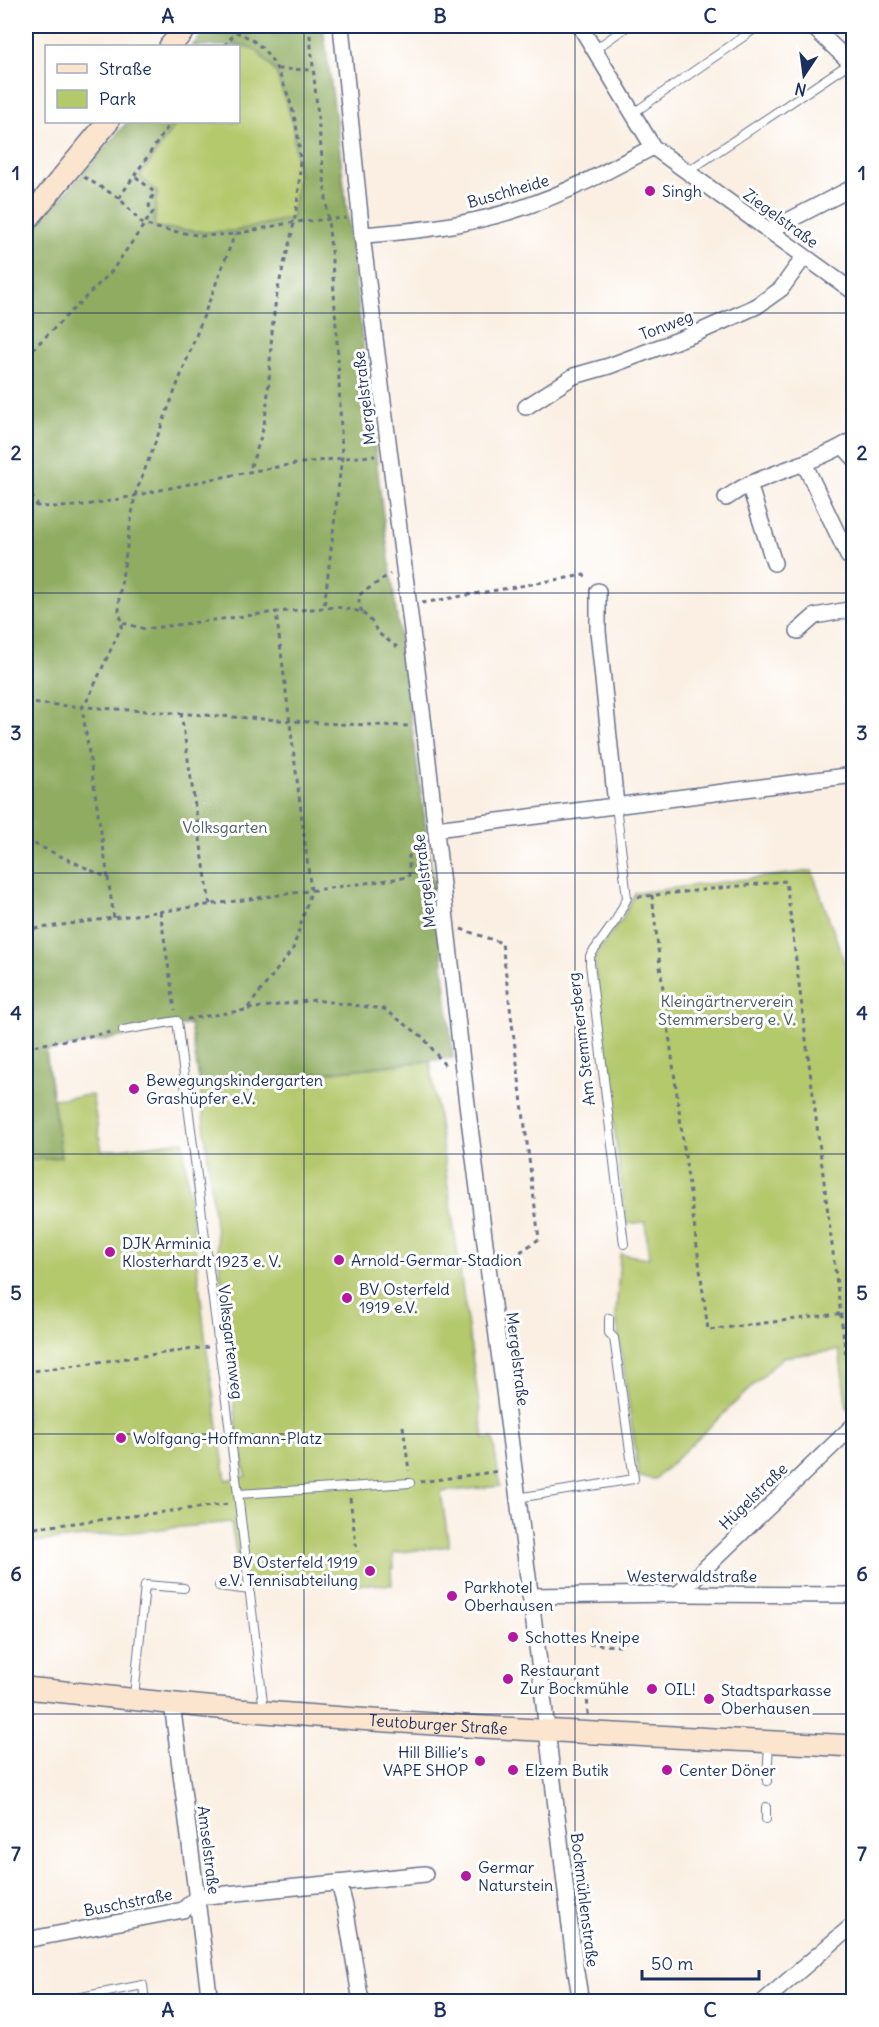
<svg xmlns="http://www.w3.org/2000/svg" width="879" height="2027" font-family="Delius,sans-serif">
	<rect width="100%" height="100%" fill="#fff"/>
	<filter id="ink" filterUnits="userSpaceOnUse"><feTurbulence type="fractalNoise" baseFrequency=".0167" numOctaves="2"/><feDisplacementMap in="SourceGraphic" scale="12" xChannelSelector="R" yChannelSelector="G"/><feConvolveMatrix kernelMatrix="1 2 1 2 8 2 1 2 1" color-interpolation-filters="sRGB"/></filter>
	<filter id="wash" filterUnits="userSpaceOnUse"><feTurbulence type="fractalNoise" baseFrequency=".008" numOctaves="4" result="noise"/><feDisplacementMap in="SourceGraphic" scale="24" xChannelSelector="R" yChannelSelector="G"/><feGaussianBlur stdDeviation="1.35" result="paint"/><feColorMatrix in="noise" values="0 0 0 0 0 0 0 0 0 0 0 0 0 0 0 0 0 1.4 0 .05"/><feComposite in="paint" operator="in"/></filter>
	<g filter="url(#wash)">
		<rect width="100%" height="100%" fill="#faefe2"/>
		<g fill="#b4c86c" stroke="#687c65" stroke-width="1.5">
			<path d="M 237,43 L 257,51 L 276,72 L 292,121 L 298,177 L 292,218 L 235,231 L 206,232 L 154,227 L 157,192 L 140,176 L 177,122 L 238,122 L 238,46 L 234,46 Z"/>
			<path d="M 812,871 L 853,986 L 853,1402 L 847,1409 L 839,1350 L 783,1357 L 655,1479 L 639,1477 L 616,1316 L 620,1254 L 649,1258 L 645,1222 L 626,1224 L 594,963 L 598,951 L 622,919 L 635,893 Z"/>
			<path d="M 430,1061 L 484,1439 L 493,1438 L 500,1486 L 441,1492 L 449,1546 L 393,1553 L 394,1568 L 391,1568 L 392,1585 L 241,1580 L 231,1522 L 26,1543 L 26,1161 L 61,1156 L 53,1099 L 92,1095 L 102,1151 L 183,1141 L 206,1344 L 226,1480 L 246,1476 L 239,1447 L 200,1087 Z"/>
		</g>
		<path fill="#8fac60" stroke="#556e5f" stroke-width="1.5" d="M 210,26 L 323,26 L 338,135 L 382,507 L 440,933 L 453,1058 L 200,1087 L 190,1024 L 46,1051 L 61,1157 L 26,1161 L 26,239 L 127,122 L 177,122 L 140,176 L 157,192 L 154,227 L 206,232 L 235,231 L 292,218 L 298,177 L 292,121 L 276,72 L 257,51 L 237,43 L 234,46 L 192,46 Z"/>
	</g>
	<g filter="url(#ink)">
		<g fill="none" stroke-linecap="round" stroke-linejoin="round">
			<defs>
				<g id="lane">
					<path d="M 594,50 L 628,26"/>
					<path d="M 632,114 L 759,26"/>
					<path d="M 687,172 L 850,63"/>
					<path d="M 616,805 L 627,898 L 616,920 L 590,956 L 590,964 L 624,1244"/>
					<path d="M 123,1030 L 177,1021 L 238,1494 L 264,1711"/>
					<path d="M 238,1494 L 410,1483"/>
					<path d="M 517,1498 L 634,1479 L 614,1338 L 609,1333 L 609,1318"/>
					<path d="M 219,1586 L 250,1590"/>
					<path d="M 134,1697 L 145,1585 L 184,1588"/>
					<path d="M 767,1781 L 769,1743"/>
					<path d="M 766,1819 L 766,1807"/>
					<path d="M 73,2002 L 71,1999 L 143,1985 L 145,2002"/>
				</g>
				<g id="street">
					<path d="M 341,26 L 362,235 L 424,726 L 466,1096 L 539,1662 L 574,1960 L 581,2002"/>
					<path d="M 580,26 L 653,147 L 854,292"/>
					<path d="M 812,26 L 854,66"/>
					<path d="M 768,231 L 854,187"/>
					<path d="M 362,235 C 417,231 472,225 524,207 C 570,192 611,169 653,147"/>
					<path d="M 526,407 L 574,376 L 609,366 L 697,333 L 757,306 L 781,289 L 804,257"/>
					<path d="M 843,446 L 854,458"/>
					<path d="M 804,463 L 848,556"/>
					<path d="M 749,484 L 774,563"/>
					<path d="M 726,498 C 734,493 742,487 750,484 C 784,468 822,460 854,439"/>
					<path d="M 598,591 L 598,631 L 616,805"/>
					<path d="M 798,631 L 815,616 L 854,609"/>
					<path d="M 436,829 L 854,775"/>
					<path d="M 678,1594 L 854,1425"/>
					<path d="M 530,1596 L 678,1594 L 854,1595"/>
					<path d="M 172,1703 L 210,2002"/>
					<path d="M 339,1883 L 345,1906 L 360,1996 L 363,2002"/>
					<path d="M 26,1940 L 183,1910 L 197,1897 L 425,1874"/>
					<path d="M 763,2002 L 854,1924"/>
				</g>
				<g id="secondary">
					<path d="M 170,46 L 188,26"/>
					<path d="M 26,221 L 108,122"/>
					<path id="s1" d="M 26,1688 C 105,1696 185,1706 265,1712 C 461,1728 657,1736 854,1746"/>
				</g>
			</defs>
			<use href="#lane" stroke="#69728c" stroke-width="10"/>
			<use href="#street" stroke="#69728c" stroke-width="18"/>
			<use href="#secondary" stroke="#69728c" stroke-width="24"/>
			<g stroke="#69728c" stroke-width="3" stroke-dasharray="4.5 4.5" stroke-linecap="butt">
				<path d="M 309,26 L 332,260 L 338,357 L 342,457 L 324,608"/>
				<path d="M 224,46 L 236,32 C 261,41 274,59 283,83 C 303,130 303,172 294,222 C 289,250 279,277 275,306 C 269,345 271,385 264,424 C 261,440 254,456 249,472"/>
				<path d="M 278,69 L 314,70"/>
				<path d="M 84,177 L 119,198 L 143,224 L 161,229 L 202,236 L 235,234 L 294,222 L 346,218"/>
				<path d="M 119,198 L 171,122"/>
				<path d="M 26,356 L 111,272 L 153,212 L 149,206 L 154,192 L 135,176"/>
				<path d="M 26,488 L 39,507"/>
				<path d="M 26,504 C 72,514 129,496 175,487 C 241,473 308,459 375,456"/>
				<path d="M 422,603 L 584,575 L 588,580"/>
				<path d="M 362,612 L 359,604 L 359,595 L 390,574"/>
				<path d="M 123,623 L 145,629 L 276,612 L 337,607 L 362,612 L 372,622 L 378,633 L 400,649"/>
				<path d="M 26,703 L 338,724 L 410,726"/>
				<path d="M 181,713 L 210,905"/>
				<path d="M 26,840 L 108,878 L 114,918"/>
				<path d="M 108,878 L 82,707 L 88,699 L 123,623 L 119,613 L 119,598 L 135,495 L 235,234"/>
				<path d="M 652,895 L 660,966 L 708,1330 L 854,1312"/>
				<path d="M 638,897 L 786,881 L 853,1411"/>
				<path d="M 160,911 L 175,1010"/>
				<path d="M 461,929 L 502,943 L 539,1239 L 503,1264"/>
				<path d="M 26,930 L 409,877 L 409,856 L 425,853"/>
				<path d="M 248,1009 L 315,1000 L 384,1009 L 423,1037 L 447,1068"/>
				<path d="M 187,1019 L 246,1010 L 293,949 L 311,891 L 276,612"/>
				<path d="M 26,1047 L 112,1032"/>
				<path d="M 26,1372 L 208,1347"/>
				<path d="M 403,1426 L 409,1471"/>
				<path d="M 420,1482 L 500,1471"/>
				<path d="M 350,1498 L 357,1552"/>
				<path d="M 26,1529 L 228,1504"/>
				<path d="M 589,1644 L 619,1646 L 632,1637"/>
				<path d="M 587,1692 L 588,1715"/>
			</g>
			<use href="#lane" stroke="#fff" stroke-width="8"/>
			<use href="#street" stroke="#fff" stroke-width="15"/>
			<use href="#secondary" stroke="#fce5cf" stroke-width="21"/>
		</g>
	</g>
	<path fill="none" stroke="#1b2f5e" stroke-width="1.5" stroke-opacity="0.55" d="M 304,26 L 304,2002M 575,26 L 575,2002M 26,313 L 854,313M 26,593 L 854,593M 26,873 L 854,873M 26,1154 L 854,1154M 26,1434 L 854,1434M 26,1714 L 854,1714"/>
	<g fill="#b5179e" stroke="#fff" stroke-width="2">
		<circle cx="650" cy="191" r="6"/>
		<circle cx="134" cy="1089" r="6"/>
		<circle cx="110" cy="1252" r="6"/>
		<circle cx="339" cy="1260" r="6"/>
		<circle cx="347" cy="1298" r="6"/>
		<circle cx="121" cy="1438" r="6"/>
		<circle cx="370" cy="1571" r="6"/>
		<circle cx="452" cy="1596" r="6"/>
		<circle cx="513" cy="1637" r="6"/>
		<circle cx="508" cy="1679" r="6"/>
		<circle cx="652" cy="1689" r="6"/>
		<circle cx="709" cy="1699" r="6"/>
		<circle cx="480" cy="1761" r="6"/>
		<circle cx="513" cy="1770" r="6"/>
		<circle cx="667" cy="1770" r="6"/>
		<circle cx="466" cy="1876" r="6"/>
	</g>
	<g text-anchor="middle" stroke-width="6" stroke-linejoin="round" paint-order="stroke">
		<g font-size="16" fill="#1b2f5e" stroke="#fff">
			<text transform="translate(508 191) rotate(-16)" y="6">Buschheide</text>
			<text transform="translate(781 218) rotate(36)" y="6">Ziegelstraße</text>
			<text transform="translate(666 325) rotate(-21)" y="6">Tonweg</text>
			<text transform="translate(364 398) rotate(-97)" y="6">Mergelstraße</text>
			<text transform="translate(424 881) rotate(-97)" y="6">Mergelstraße</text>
			<text transform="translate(581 1039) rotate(-97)" y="6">Am Stemmersberg</text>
			<text transform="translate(231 1342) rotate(83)" y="6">Volksgartenweg</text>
			<text transform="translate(518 1359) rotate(83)" y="6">Mergelstraße</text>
			<text transform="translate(753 1496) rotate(-44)" y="6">Hügelstraße</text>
			<text x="692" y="1582">Westerwaldstraße</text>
			<text dy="6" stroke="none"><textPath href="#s1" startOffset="414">Teutoburger Straße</textPath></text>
			<text transform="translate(209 1850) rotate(83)" y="6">Amselstraße</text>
			<text transform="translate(585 1900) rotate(83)" y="6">Bockmühlenstraße</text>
			<text transform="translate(128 1902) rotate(-11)" y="6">Buschstraße</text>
		</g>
		<g font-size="16" fill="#1b2f5e" stroke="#fff" text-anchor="start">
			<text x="662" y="197">Singh</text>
			<text x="146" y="1086">Bewegungskindergarten<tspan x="146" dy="18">Grashüpfer e.V.</tspan></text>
			<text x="122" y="1249">DJK Arminia<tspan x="122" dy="18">Klosterhardt 1923 e. V.</tspan></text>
			<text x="351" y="1266">Arnold-Germar-Stadion</text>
			<text x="359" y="1295">BV Osterfeld<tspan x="359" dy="18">1919 e.V.</tspan></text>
			<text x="133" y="1444">Wolfgang-Hoffmann-Platz</text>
			<text x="358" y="1568" text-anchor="end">BV Osterfeld 1919<tspan x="358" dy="18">e.V. Tennisabteilung</tspan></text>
			<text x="464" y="1593">Parkhotel<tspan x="464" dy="18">Oberhausen</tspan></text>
			<text x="525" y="1643">Schottes Kneipe</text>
			<text x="520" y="1676">Restaurant<tspan x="520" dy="18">Zur Bockmühle</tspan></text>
			<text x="664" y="1695">OIL!</text>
			<text x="721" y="1696">Stadtsparkasse<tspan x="721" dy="18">Oberhausen</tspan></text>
			<text x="468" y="1758" text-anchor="end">Hill Billie’s<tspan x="468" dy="18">VAPE SHOP</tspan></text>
			<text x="525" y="1776">Elzem Butik</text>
			<text x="679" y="1776">Center Döner</text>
			<text x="478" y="1873">Germar<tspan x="478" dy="18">Naturstein</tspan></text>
		</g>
		<g font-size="16" fill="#495d62" stroke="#fff">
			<text x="225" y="833">Volksgarten</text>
			<text x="727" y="1007">Kleingärtnerverein<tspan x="727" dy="18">Stemmersberg e. V.</tspan></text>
		</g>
	</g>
	<rect width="879" height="2027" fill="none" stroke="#fff" stroke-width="66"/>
	<rect x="45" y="45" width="195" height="78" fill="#ffffff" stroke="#a4acbf" stroke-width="1.5"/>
	<rect x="57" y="64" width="30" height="9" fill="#fce5cf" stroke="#a4acbf" stroke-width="1.5"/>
	<text x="99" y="75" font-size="18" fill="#1b2f5e">Straße</text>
	<rect x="57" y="90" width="30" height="18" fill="#b4c86c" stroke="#a4acbf" stroke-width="1.5"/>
	<text x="99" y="105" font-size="18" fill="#1b2f5e">Park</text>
	<g transform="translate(804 75) rotate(193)" stroke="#ffffff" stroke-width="4.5" paint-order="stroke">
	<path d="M0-4.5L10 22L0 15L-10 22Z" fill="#1b2f5e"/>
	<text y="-9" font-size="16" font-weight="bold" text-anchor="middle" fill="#1b2f5e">N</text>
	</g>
	<path d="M642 1970v9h117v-9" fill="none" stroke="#1b2f5e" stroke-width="3"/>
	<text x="651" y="1970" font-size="18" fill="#1b2f5e" stroke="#ffffff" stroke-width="4.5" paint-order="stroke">50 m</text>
	<rect x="33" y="33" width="813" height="1961" fill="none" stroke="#1b2f5e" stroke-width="2"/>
	<g font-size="20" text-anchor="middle" font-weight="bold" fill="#1b2f5e">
		<text x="168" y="23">A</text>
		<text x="440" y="23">B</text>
		<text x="710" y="23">C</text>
		<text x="16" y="180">1</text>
		<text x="862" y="180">1</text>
		<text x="16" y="460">2</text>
		<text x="862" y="460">2</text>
		<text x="16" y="740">3</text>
		<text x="862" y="740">3</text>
		<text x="16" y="1020">4</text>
		<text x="862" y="1020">4</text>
		<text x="16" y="1300">5</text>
		<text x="862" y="1300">5</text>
		<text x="16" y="1581">6</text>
		<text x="862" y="1581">6</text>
		<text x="16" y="1861">7</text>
		<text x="862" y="1861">7</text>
		<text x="168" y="2017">A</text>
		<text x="440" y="2017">B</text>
		<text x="710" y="2017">C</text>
	</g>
</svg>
